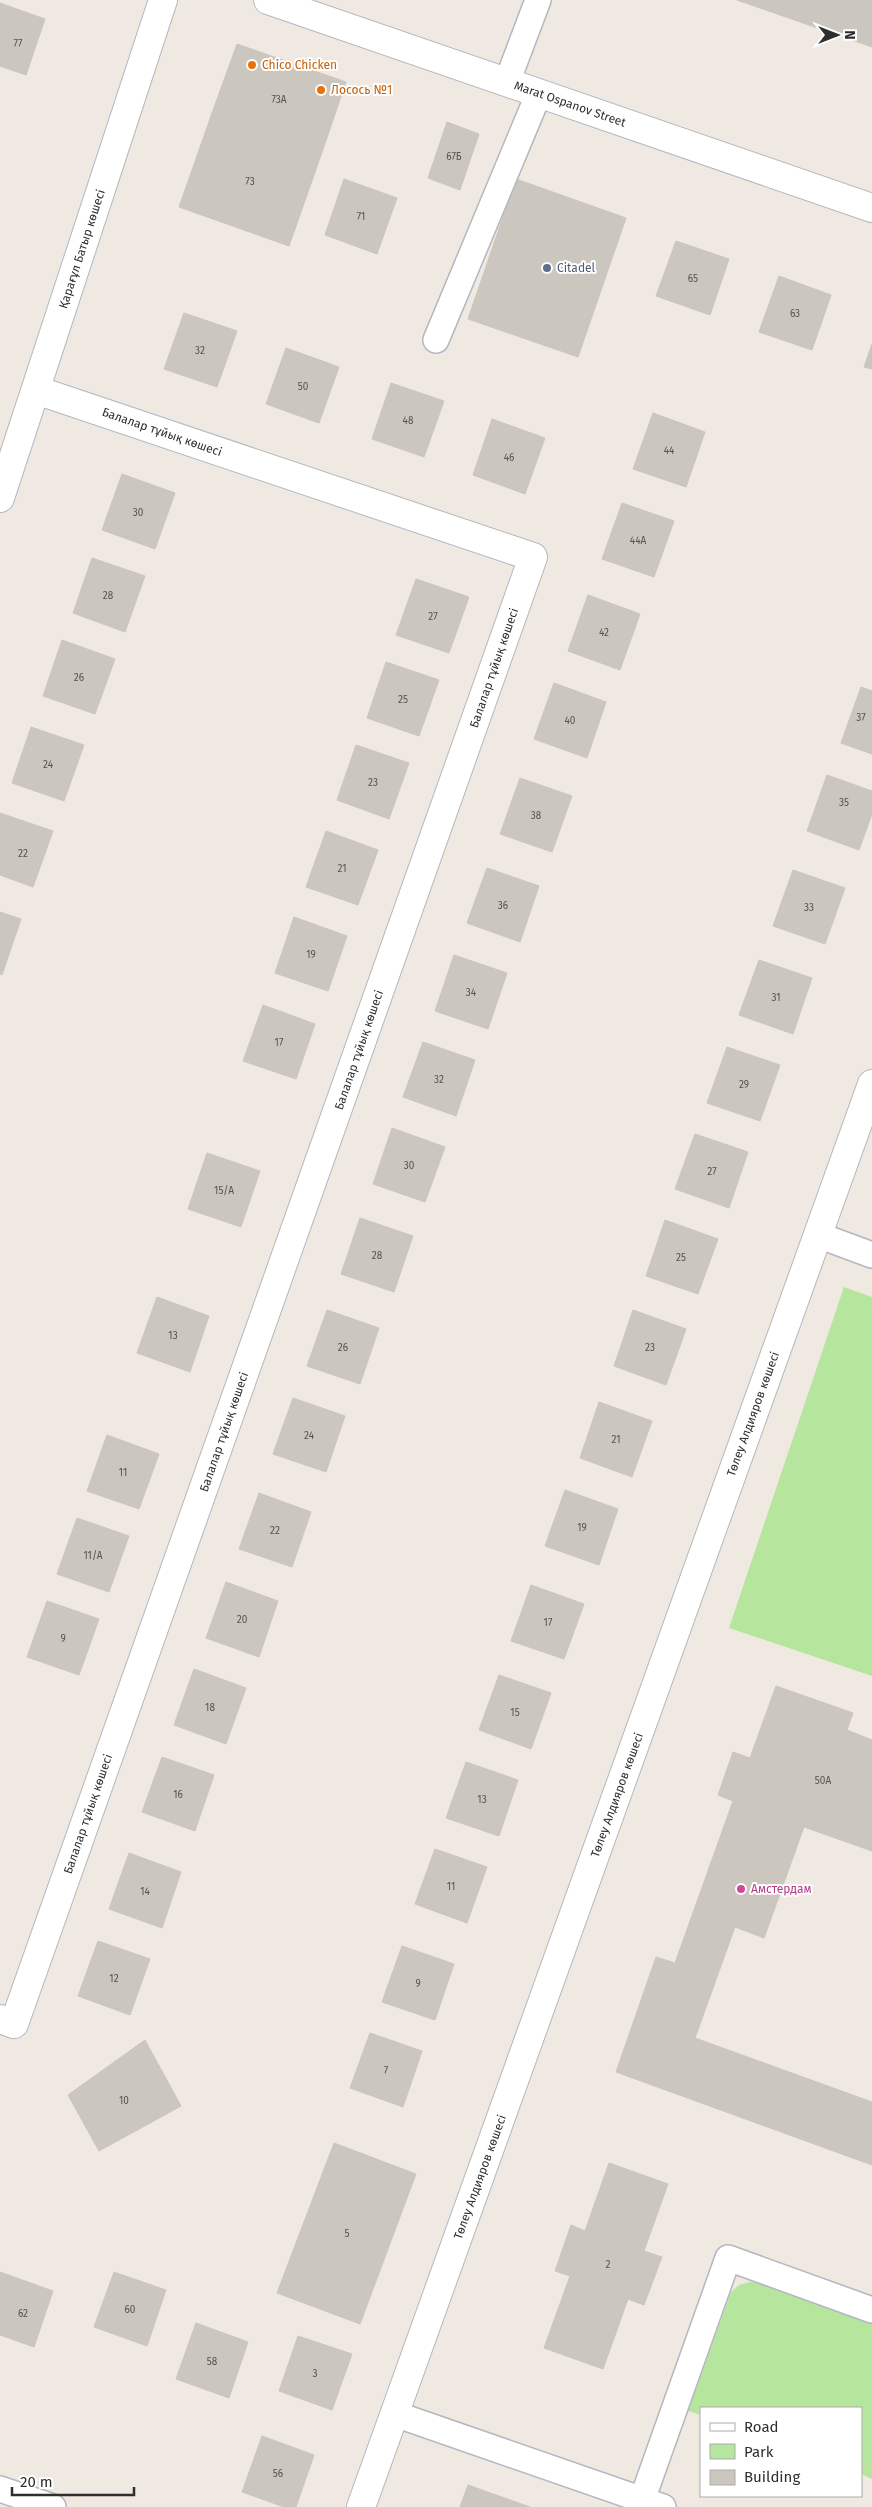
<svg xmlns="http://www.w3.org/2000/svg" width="872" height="2507" font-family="'Fira Sans',sans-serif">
	<rect width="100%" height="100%" fill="#efe9e1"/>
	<g fill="#b6e59e">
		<path d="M 844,1287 L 872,1297 L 872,1676 L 729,1628 Z"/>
		<path d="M 750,2282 L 763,2283 L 872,2324 L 872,2479 L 861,2474 L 861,2408 L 701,2408 L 701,2415 L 688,2411 L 731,2292 L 739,2285 Z"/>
	</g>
	<g fill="#cbc7bf" stroke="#cbc5ba">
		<path d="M 737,0 L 872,0 L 872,47 Z"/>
		<path d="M 0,3 L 45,19 L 26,75 L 0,66 Z"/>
		<path d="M 237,44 L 346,82 L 321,155 L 211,116 Z"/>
		<path d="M 211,116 L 321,155 L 289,246 L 179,207 Z"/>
		<path d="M 447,122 L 479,134 L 460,190 L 428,178 Z"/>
		<path d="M 344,179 L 397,198 L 377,254 L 325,235 Z"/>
		<path d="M 516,179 L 626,218 L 578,357 L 468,319 Z"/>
		<path d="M 676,241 L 729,259 L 710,315 L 656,296 Z"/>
		<path d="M 779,276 L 831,295 L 812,350 L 759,332 Z"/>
		<path d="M 184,313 L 237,331 L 217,387 L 164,369 Z"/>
		<path d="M 872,344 L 872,369 L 864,367 Z"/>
		<path d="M 286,348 L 339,367 L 319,423 L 266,404 Z"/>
		<path d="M 391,383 L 444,401 L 424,457 L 372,439 Z"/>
		<path d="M 653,413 L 705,432 L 686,487 L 633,469 Z"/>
		<path d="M 492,419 L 545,438 L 525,494 L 473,475 Z"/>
		<path d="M 122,474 L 175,493 L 155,549 L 102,530 Z"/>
		<path d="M 622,503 L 674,521 L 654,577 L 602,559 Z"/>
		<path d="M 92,558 L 145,576 L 125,632 L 73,613 Z"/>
		<path d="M 416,579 L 469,597 L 449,653 L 396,635 Z"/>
		<path d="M 588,595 L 640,614 L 620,670 L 568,651 Z"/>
		<path d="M 62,640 L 115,659 L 95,714 L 43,696 Z"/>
		<path d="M 386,662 L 439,680 L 419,736 L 367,718 Z"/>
		<path d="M 554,683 L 606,702 L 587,758 L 534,739 Z"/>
		<path d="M 861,687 L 872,691 L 872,754 L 841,743 Z"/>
		<path d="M 31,727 L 84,745 L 64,801 L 12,783 Z"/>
		<path d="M 356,745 L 409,763 L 389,819 L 337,800 Z"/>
		<path d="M 827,775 L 872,791 L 872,814 L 859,850 L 807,831 Z"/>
		<path d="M 520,778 L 572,796 L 552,852 L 500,834 Z"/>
		<path d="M 0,813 L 53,831 L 33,887 L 0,875 Z"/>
		<path d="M 326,831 L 378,850 L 358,905 L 306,887 Z"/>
		<path d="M 487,868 L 539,886 L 520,942 L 467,923 Z"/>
		<path d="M 793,870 L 845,888 L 825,944 L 773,926 Z"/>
		<path d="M 0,912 L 21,919 L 2,975 L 0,974 Z"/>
		<path d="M 294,917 L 347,936 L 328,991 L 275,973 Z"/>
		<path d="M 454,955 L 507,973 L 488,1029 L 435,1011 Z"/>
		<path d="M 759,960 L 812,978 L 793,1034 L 739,1015 Z"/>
		<path d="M 263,1005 L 315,1024 L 296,1079 L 243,1061 Z"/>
		<path d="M 423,1042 L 475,1060 L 456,1116 L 403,1097 Z"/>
		<path d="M 727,1047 L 780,1065 L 760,1121 L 707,1103 Z"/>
		<path d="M 392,1128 L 445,1147 L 425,1202 L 373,1184 Z"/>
		<path d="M 695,1134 L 748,1152 L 729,1208 L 675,1189 Z"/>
		<path d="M 207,1153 L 260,1171 L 241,1227 L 188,1209 Z"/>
		<path d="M 360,1218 L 413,1236 L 394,1292 L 341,1274 Z"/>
		<path d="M 665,1220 L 718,1239 L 698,1294 L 646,1276 Z"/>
		<path d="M 157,1297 L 209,1316 L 190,1372 L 137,1353 Z"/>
		<path d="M 327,1310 L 379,1328 L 360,1384 L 307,1366 Z"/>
		<path d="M 633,1310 L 686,1329 L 666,1385 L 614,1366 Z"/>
		<path d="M 293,1398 L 345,1416 L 326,1472 L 273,1454 Z"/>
		<path d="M 599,1402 L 652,1421 L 632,1477 L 580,1458 Z"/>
		<path d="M 107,1435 L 159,1454 L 139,1509 L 87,1491 Z"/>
		<path d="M 565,1490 L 618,1509 L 599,1565 L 545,1546 Z"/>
		<path d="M 259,1493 L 311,1512 L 292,1567 L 239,1549 Z"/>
		<path d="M 77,1518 L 129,1536 L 109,1592 L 57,1574 Z"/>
		<path d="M 226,1582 L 278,1601 L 259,1657 L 206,1638 Z"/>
		<path d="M 531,1585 L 584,1604 L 564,1659 L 511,1641 Z"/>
		<path d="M 47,1601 L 99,1619 L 79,1675 L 27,1657 Z"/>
		<path d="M 194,1669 L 246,1688 L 226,1744 L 174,1725 Z"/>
		<path d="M 499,1675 L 551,1693 L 531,1749 L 479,1730 Z"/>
		<path d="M 776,1686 L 853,1713 L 847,1730 L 872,1740 L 872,1851 L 804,1827 L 764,1938 L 735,1927 L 695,2038 L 872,2102 L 872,2165 L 616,2072 L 656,1957 L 675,1963 L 733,1801 L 718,1795 L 733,1752 L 750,1758 Z"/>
		<path d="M 162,1757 L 214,1775 L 195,1831 L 142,1812 Z"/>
		<path d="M 466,1762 L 518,1780 L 499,1836 L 446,1818 Z"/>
		<path d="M 435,1849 L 487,1867 L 467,1923 L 415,1904 Z"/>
		<path d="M 129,1853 L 181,1872 L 162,1928 L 109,1909 Z"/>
		<path d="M 98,1941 L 150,1959 L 130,2015 L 78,1996 Z"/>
		<path d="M 402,1946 L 454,1964 L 435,2020 L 382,2002 Z"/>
		<path d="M 370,2033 L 422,2051 L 403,2107 L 350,2088 Z"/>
		<path d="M 145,2040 L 181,2106 L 99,2151 L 68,2095 Z"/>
		<path d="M 334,2143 L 416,2174 L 360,2324 L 277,2293 Z"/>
		<path d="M 609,2163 L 668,2184 L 644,2251 L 662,2257 L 644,2305 L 628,2299 L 603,2369 L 544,2348 L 570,2276 L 555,2271 L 571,2225 L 585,2231 Z"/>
		<path d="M 0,2272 L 53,2291 L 34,2347 L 0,2335 Z"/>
		<path d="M 114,2272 L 166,2290 L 147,2346 L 94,2327 Z"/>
		<path d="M 196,2323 L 248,2342 L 229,2398 L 176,2379 Z"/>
		<path d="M 298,2336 L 352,2354 L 332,2410 L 279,2391 Z"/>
		<path d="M 262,2436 L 314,2455 L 296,2507 L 284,2507 L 242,2492 Z"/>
		<path d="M 468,2485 L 530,2507 L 460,2507 Z"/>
	</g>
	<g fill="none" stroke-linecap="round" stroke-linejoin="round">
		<defs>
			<g id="lane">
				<path d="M 507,82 L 538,0"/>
				<path d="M 436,340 L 539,93"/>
				<path d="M 818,1235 L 872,1255"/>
				<path d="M 395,2414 L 663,2507"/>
				<path d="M 0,2489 L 53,2507"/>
				<path d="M 642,2500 L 728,2258 L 872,2310"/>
			</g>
			<g id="street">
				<path d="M 0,498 L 163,0"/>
				<path d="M 0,2019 L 14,2024 L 533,557 L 36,390"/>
				<path d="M 361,2507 L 872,1084"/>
			</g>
			<path id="secondary" d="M 268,0 L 872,208"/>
		</defs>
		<use href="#lane" stroke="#b4b7c1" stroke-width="28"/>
		<use href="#street" stroke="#b4b7c1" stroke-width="30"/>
		<use href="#secondary" stroke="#b4b7c1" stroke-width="30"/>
		<use href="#lane" stroke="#fff" stroke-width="25"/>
		<use href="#street" stroke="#fff" stroke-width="28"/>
		<use href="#secondary" stroke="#fff" stroke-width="28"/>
	</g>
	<g fill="#e8710a" stroke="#fff" stroke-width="2">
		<circle cx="252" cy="65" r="5"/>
		<circle cx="321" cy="90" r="5"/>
	</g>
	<circle fill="#5c6f8a" stroke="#fff" stroke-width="2" cx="547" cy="268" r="5"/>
	<circle fill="#d1479c" stroke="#fff" stroke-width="2" cx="741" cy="1889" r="5"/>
	<g text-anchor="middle" stroke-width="4" stroke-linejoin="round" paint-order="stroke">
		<g font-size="10" fill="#555452">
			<text x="18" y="47">77</text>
			<text x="279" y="103">73А</text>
			<text x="454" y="160">67Б</text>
			<text x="250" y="185">73</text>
			<text x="361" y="220">71</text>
			<text x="693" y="282">65</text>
			<text x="795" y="317">63</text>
			<text x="200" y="354">32</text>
			<text x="303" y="390">50</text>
			<text x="408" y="424">48</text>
			<text x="669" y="454">44</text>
			<text x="509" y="461">46</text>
			<text x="138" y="516">30</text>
			<text x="638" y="544">44А</text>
			<text x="108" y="599">28</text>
			<text x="433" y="620">27</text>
			<text x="604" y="636">42</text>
			<text x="79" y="681">26</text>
			<text x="403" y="703">25</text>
			<text x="861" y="721">37</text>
			<text x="570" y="724">40</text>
			<text x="48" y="768">24</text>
			<text x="373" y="786">23</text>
			<text x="844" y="806">35</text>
			<text x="536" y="819">38</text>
			<text x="23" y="857">22</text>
			<text x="342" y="872">21</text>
			<text x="503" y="909">36</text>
			<text x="809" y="911">33</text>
			<text x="311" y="958">19</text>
			<text x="471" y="996">34</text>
			<text x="776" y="1001">31</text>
			<text x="279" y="1046">17</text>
			<text x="439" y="1083">32</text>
			<text x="744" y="1088">29</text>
			<text x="409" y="1169">30</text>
			<text x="712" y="1175">27</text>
			<text x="224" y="1194">15/А</text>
			<text x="377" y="1259">28</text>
			<text x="681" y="1261">25</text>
			<text x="173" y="1339">13</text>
			<text x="343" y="1351">26</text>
			<text x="650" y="1351">23</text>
			<text x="309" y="1439">24</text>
			<text x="616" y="1443">21</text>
			<text x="123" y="1476">11</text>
			<text x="582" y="1531">19</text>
			<text x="275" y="1534">22</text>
			<text x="93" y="1559">11/А</text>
			<text x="242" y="1623">20</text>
			<text x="548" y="1626">17</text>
			<text x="63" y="1642">9</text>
			<text x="210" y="1711">18</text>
			<text x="515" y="1716">15</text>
			<text x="823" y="1784">50А</text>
			<text x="178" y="1798">16</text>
			<text x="482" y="1803">13</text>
			<text x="451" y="1890">11</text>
			<text x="145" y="1895">14</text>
			<text x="114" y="1982">12</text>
			<text x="418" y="1987">9</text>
			<text x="386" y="2074">7</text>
			<text x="124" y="2104">10</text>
			<text x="347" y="2237">5</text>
			<text x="608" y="2268">2</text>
			<text x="130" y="2313">60</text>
			<text x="23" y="2317">62</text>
			<text x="212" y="2365">58</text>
			<text x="315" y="2377">3</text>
			<text x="278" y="2477">56</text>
		</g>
		<g font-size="12" fill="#c56008" stroke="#fff" text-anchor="start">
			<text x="262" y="69">Chico Chicken</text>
			<text x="331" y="94">Лосось №1</text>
		</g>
		<g font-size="12" fill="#2e2e2e" stroke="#fff">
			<text transform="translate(570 104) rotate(19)" y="4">Marat Ospanov Street</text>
			<text transform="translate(82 249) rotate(-72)" y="4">Қарағұл Батыр көшесі</text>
			<text transform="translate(162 432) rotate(19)" y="4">Балалар тұйық көшесі</text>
			<text transform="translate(494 668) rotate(-71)" y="4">Балалар тұйық көшесі</text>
			<text transform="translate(359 1050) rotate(-71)" y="4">Балалар тұйық көшесі</text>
			<text transform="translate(753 1414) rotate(-70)" y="4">Төлеу Алдияров көшесі</text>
			<text transform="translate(224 1432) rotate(-71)" y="4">Балалар тұйық көшесі</text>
			<text transform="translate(617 1795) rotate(-70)" y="4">Төлеу Алдияров көшесі</text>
			<text transform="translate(88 1814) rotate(-71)" y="4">Балалар тұйық көшесі</text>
			<text transform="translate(480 2177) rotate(-70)" y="4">Төлеу Алдияров көшесі</text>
		</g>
		<g font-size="12" fill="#4e5e75" stroke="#fff" text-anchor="start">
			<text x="557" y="272">Citadel</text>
		</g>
		<g font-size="12" fill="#b23c85" stroke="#fff" text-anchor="start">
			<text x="751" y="1893">Амстердам</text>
		</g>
	</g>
	<rect x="700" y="2407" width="162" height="90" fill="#ffffff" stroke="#ababab"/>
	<rect x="710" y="2423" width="25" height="8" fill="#ffffff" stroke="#ababab"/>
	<text x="744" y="2432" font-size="15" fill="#2e2e2e">Road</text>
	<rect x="710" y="2444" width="25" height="15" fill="#b6e59e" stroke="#ababab"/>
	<text x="744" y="2457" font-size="15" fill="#2e2e2e">Park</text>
	<rect x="710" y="2470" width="25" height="15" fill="#cbc7bf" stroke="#ababab"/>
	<text x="744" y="2482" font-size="15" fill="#2e2e2e">Building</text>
	<g transform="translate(837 35) rotate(90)" stroke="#ffffff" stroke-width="4" paint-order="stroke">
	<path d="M0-4L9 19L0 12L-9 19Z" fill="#2e2e2e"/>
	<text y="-8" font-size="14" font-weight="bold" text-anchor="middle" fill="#2e2e2e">N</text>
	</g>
	<path d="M12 2487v8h122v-8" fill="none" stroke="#2e2e2e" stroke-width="2.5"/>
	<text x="20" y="2487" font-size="15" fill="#2e2e2e" stroke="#ffffff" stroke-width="4" paint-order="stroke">20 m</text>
</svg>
